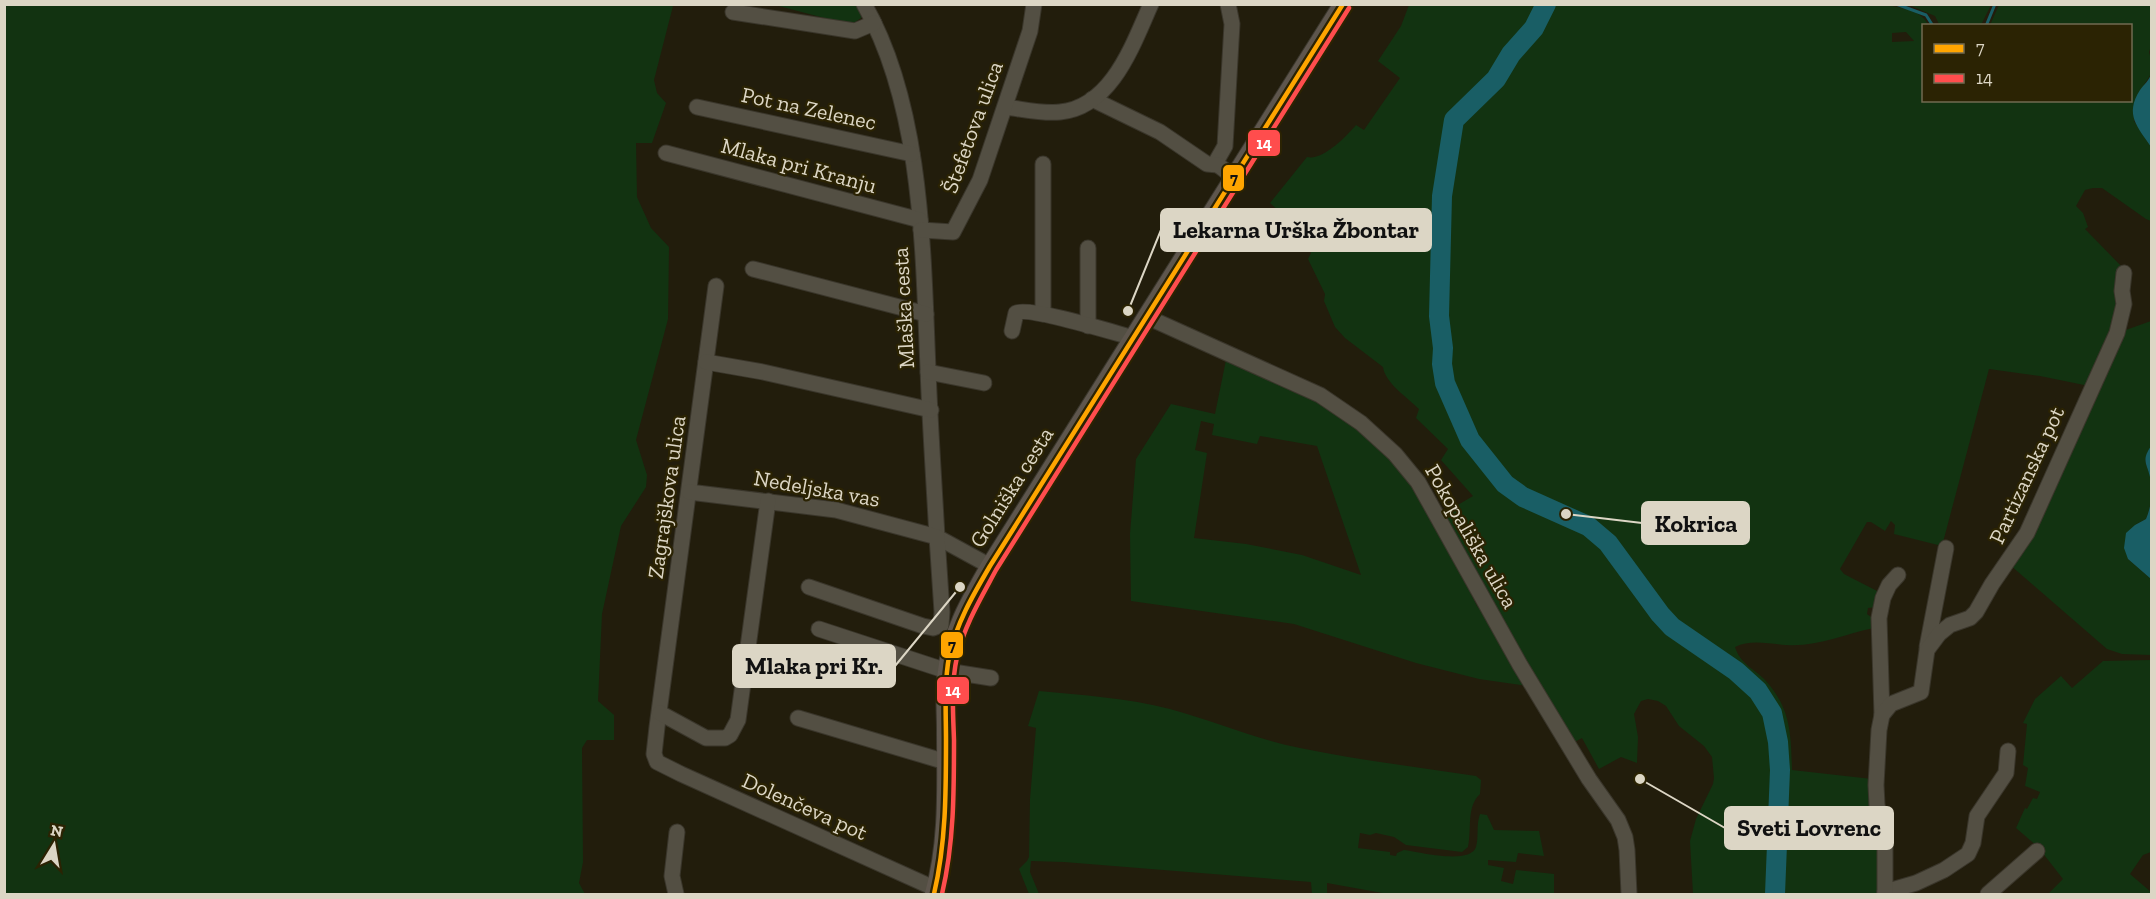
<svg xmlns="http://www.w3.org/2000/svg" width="2156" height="899" font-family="'Zilla Slab',serif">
	<rect width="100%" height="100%" fill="#221d0c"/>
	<g fill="#123311" fill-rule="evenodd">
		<path d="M 5,4 L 679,5 L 673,6 L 654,80 L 657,93 L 666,103 L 652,143 L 636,143 L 637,197 L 651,228 L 669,247 L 668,319 L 636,440 L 647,475 L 646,487 L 621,526 L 602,614 L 598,701 L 614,715 L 614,740 L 587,740 L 582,748 L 583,862 L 579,883 L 585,894 L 5,894 Z"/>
		<path d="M 775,5 L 860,5 L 861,18 L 851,25 Z"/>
		<path d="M 1409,5 L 1545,5 L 1532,28 L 1514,48 L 1515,53 L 1541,26 L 1552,5 L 1888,5 C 1902,8 1923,11 1928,25 L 1924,26 L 1924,100 L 2130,100 L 2130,26 L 1990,25 L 1999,5 L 2151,5 L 2151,46 L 2149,52 L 2151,59 L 2151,74 L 2140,91 L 2134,121 L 2151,147 L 2151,221 L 2146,219 L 2102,188 L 2093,188 L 2085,190 L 2076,206 L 2083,213 L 2088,227 L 2085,229 L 2123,268 L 2119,315 L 2089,386 L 2040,376 L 1989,369 L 1942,546 L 1894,534 L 1895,525 L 1891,521 L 1885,531 L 1871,522 L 1867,522 L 1840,569 L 1844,574 L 1879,592 L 1877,607 L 1868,608 L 1867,614 L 1871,617 L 1874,628 C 1844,634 1818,647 1786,645 C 1769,644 1751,639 1735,647 C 1740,664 1755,669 1766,681 C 1791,709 1791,735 1792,770 L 1872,779 L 1880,838 L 1881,894 L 1779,894 C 1780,887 1781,879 1781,872 C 1781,862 1779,853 1780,844 C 1783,794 1795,736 1763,692 C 1751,676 1734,666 1718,655 C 1681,630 1660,621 1642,578 L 1635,577 L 1609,541 L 1592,523 L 1574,514 L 1524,494 L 1512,483 L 1496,460 L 1480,444 L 1468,429 L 1447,379 L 1442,315 L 1443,301 L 1440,297 L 1437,300 L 1435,317 L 1441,352 L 1440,376 L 1447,398 L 1467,447 L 1479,464 L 1498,484 L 1517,498 L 1554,511 L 1606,543 L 1670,629 L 1736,676 L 1754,693 L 1766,710 L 1775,744 L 1776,777 L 1773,839 L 1768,883 L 1769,894 L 1693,894 L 1690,841 L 1696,819 L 1713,784 L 1714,778 L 1712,757 L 1704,746 L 1679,726 L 1666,706 L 1658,701 L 1648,699 L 1641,701 L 1634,714 L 1638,737 L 1637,763 L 1621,757 L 1599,769 L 1582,738 L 1571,744 L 1441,515 L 1473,496 L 1441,460 L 1448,449 L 1416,418 L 1419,409 C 1408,398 1385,383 1383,367 L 1345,338 L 1335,327 L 1324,301 L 1325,294 L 1308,259 L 1311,253 L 1292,223 L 1270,203 L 1307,157 C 1322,161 1346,137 1356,125 L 1364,130 L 1400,78 L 1378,61 L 1401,26 ZM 1906,32 L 1914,41 L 1892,42 L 1892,33 Z"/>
		<path d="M 1909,5 L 1991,4 L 1991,5 L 1981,25 L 1940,26 L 1935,16 Z"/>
		<path d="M 2151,321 L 2152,446 C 2140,463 2148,464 2151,479 C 2153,492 2151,507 2146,519 L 2135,525 L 2128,559 L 2151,579 L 2151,655 L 2122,654 L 2107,649 L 2010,565 L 2123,331 Z"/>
		<path d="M 1226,360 L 1267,376 L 1334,411 L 1383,450 L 1404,472 L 1440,532 L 1477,606 L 1487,616 L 1527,686 L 1479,679 L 1416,663 L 1294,624 L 1131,601 L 1130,534 L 1136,459 L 1171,404 L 1215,414 ZM 1201,421 L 1214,424 L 1212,435 L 1257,444 L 1260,436 L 1317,446 L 1361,575 L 1302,555 L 1246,544 L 1194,538 L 1207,453 L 1195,450 Z"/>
		<path d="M 2151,660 L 2151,852 L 2143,855 L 2130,874 L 2151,892 L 2151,894 L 2048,894 L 2063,879 L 2038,847 L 2016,828 L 2025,808 L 2027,809 L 2033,798 L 2037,799 L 2040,792 L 2025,786 L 2028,768 L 2023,765 L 2027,724 L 2023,723 L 2035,699 L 2061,676 L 2072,688 L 2103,661 Z"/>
		<path d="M 1039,691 C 1082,695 1127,698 1170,709 C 1214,721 1255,739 1300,748 C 1358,760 1417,767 1476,776 L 1481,780 L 1480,794 C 1466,807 1472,829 1468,847 L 1462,852 L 1406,845 L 1394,837 L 1376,833 L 1370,835 L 1360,833 L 1358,848 L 1390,852 L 1390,855 L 1396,856 L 1397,853 L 1404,850 C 1419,852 1470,865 1476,847 C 1479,837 1476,824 1480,814 L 1487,815 L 1494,830 L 1539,831 L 1544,856 L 1518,853 L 1516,862 L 1488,860 L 1488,865 L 1504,868 L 1501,881 L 1513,884 L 1516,870 L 1554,874 L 1554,894 L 1388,894 L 1327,883 L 1327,894 L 1312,894 L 1311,882 L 1064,862 L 1031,861 L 1030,872 L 1039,894 L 1029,894 L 1019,869 L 1027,861 L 1029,857 L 1030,799 L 1036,728 L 1028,726 Z"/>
	</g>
	<g fill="#195e65">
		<path d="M 2151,74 L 2152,147 L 2151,147 C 2138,127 2124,115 2140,90 C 2144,84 2149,81 2151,74 Z"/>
		<path d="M 2151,446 L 2152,579 L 2151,579 L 2128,559 L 2124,548 L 2126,533 L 2135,525 L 2146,519 C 2151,507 2154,490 2150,477 C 2147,463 2141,461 2151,446 Z"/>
	</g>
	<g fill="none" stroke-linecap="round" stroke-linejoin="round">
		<g stroke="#195e65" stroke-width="3">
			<path d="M 1896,4 L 1926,15 L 1933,26"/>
			<path d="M 1986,26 L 1995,4"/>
		</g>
		<path stroke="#195e65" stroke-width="20" d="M 1546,4 L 1534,28 L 1511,54 L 1496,79 L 1454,120 L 1442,196 L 1439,316 L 1443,348 L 1442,364 L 1445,383 L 1470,440 L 1505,484 L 1523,497 L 1588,526 L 1608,543 L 1660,614 L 1672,627 L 1736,671 L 1758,691 L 1772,713 L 1778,742 L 1780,770 L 1775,894"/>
		<defs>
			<g id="minor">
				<path d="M 864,4 C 923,107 923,253 928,369 C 930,425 934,481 937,537 L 990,566"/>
				<path d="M 1228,4 L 1232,24 L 1225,146 L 1217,160 L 1218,165 L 1235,178"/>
				<path d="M 733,12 L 855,31 L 874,23"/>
				<path d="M 1092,99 L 1160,132 L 1207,164 L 1218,165"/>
				<path d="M 697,107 L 912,154"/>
				<path d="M 1005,107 C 1022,109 1043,114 1060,112 C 1112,107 1133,44 1151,4"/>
				<path d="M 666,153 L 920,220"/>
				<path d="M 1043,164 L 1043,314"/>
				<path d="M 921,230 L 953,232 L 980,180 L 1030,31 L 1034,4"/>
				<path d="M 753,269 L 926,314"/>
				<path d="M 716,286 L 657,727 L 654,754 L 657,762 L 681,774 L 936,889"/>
				<path d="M 1147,317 L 1320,395 L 1361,423 L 1395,454 L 1418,482 L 1520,665 L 1589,779 L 1618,820 L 1625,837 L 1627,850 L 1629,894"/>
				<path d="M 1088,326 L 1088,248"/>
				<path d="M 1012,331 L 1016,313 C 1028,306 1115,333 1134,338"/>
				<path d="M 706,362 L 763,372 L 931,410"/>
				<path d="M 928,372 L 984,383"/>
				<path d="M 689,492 L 836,510 L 937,537 L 942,612 L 941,625 L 933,628 L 923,626 L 809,587"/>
				<path d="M 819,629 L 947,671 L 991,678"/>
				<path d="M 1927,647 L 1946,548"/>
				<path d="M 660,713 L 706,738 L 725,738 L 730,735 L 738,720 L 768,501"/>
				<path d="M 1882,715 L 1879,618 L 1883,598 L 1889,585 L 1898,575"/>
				<path d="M 798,718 L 946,762"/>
				<path d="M 1885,892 L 1916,883 L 1944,870 L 1968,854 L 1973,843 L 1977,816 L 2006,773 L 2008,751"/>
				<path d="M 676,894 L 672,876 L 677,832"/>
				<path d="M 1885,894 L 1885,839 L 1877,805 L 1876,785 L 1879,730 L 1882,715 L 1891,704 L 1921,692 L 1927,650 L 1939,634 L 1950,625 L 1970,618 L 1976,612 L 1992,584 L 2027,533 L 2117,333 L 2124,304 L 2122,291 L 2124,273"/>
				<path d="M 1988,894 L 2037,851"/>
			</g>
			<path id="major" d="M 934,894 C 949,841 946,786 946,731 C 946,711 944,691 947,671 C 951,633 971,599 990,566 L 1343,4"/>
		</defs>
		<use href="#minor" stroke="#3a362b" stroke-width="17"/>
		<use href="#major" stroke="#3a362b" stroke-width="20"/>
		<use href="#minor" stroke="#534f43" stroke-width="15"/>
		<use href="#major" stroke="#5e564d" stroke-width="18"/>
		<defs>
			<path id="bus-1" d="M 934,894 C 946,843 946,792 946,740 C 946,712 944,685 949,657 C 956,624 973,595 990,566 L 1343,4"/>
			<path id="bus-2" d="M 942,894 C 954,843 954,792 954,740 C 953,712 951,684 957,657 C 964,626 981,598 996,570 L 1349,8"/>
		</defs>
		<use href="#bus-1" stroke="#2b2303" stroke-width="9"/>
		<use href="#bus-2" stroke="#2b2303" stroke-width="9"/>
		<use href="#bus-1" stroke="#ffa500" stroke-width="4.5"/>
		<use href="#bus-2" stroke="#ff4d4d" stroke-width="4.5"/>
	</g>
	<g text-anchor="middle" stroke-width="4.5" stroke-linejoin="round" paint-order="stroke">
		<g font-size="22" fill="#dcd6c5" stroke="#2b2303">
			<text transform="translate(809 108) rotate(12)" y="8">Pot na Zelenec</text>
			<text transform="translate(972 127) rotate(-70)" y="8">Štefetova ulica</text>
			<text transform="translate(799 165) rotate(15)" y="8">Mlaka pri Kranju</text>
			<text transform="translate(903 308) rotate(-93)" y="8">Mlaška cesta</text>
			<text transform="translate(2026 475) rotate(-65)" y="8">Partizanska pot</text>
			<text transform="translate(1011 487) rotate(-58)" y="8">Golniška cesta</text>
			<text transform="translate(817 488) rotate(10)" y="8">Nedeljska vas</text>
			<text transform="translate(666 497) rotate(-82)" y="8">Zagrajškova ulica</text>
			<text transform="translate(1472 536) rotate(60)" y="8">Pokopališka ulica</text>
			<text transform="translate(805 806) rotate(24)" y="8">Dolenčeva pot</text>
		</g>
	</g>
	<path fill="none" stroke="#dcd6c5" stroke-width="2" d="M1128 311L1161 230M1566 514L1642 523M960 587L895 666M1640 779L1725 828"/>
	<g fill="#dcd6c5" stroke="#2b2303" stroke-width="2">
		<circle cx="1128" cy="311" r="6"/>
		<circle cx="1566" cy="514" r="6"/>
		<circle cx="960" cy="587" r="6"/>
		<circle cx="1640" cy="779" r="6"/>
	</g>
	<g fill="#dcd6c5" stroke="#dcd6c5" stroke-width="2">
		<rect x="1161" y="209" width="270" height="42" rx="6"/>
		<rect x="1642" y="502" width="107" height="42" rx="6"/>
		<rect x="733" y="645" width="162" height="42" rx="6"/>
		<rect x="1725" y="807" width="168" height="42" rx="6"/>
	</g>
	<g font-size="24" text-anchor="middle" font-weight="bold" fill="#111">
		<text x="1296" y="238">Lekarna Urška Žbontar</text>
		<text x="1696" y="532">Kokrica</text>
		<text x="814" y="674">Mlaka pri Kr.</text>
		<text x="1809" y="836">Sveti Lovrenc</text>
	</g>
	<g stroke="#2b2303" stroke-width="2">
		<rect x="1247" y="129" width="34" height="28" rx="6" fill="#ff4d4d"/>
		<rect x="1222" y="164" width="23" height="28" rx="6" fill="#ffa500"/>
		<rect x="940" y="631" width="24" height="28" rx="6" fill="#ffa500"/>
		<rect x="936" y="676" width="34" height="29" rx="6" fill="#ff4d4d"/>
	</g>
	<g font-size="16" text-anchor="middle" font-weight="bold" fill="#fff">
		<text x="1264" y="149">14</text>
		<text x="953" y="696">14</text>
	</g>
	<g font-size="16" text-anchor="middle" font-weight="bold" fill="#111">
		<text x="1234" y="184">7</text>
		<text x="952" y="651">7</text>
	</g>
	<rect width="2156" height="899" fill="none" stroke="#dcd6c5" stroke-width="12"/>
	<rect x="1922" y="24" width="210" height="78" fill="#2b2303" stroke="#726b51" stroke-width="1.5"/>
	<rect x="1934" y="44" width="30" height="9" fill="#ffa500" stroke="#726b51" stroke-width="1.5"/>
	<text x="1976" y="54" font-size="18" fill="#dcd6c5">7</text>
	<rect x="1934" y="74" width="30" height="9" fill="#ff4d4d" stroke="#726b51" stroke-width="1.5"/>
	<text x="1976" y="84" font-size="18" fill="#dcd6c5">14</text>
	<g transform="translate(54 845) rotate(11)" stroke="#2b2303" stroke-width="4.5" paint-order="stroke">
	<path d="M0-4.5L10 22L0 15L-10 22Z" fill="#dcd6c5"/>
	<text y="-9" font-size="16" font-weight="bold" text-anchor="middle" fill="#dcd6c5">N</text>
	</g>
</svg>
